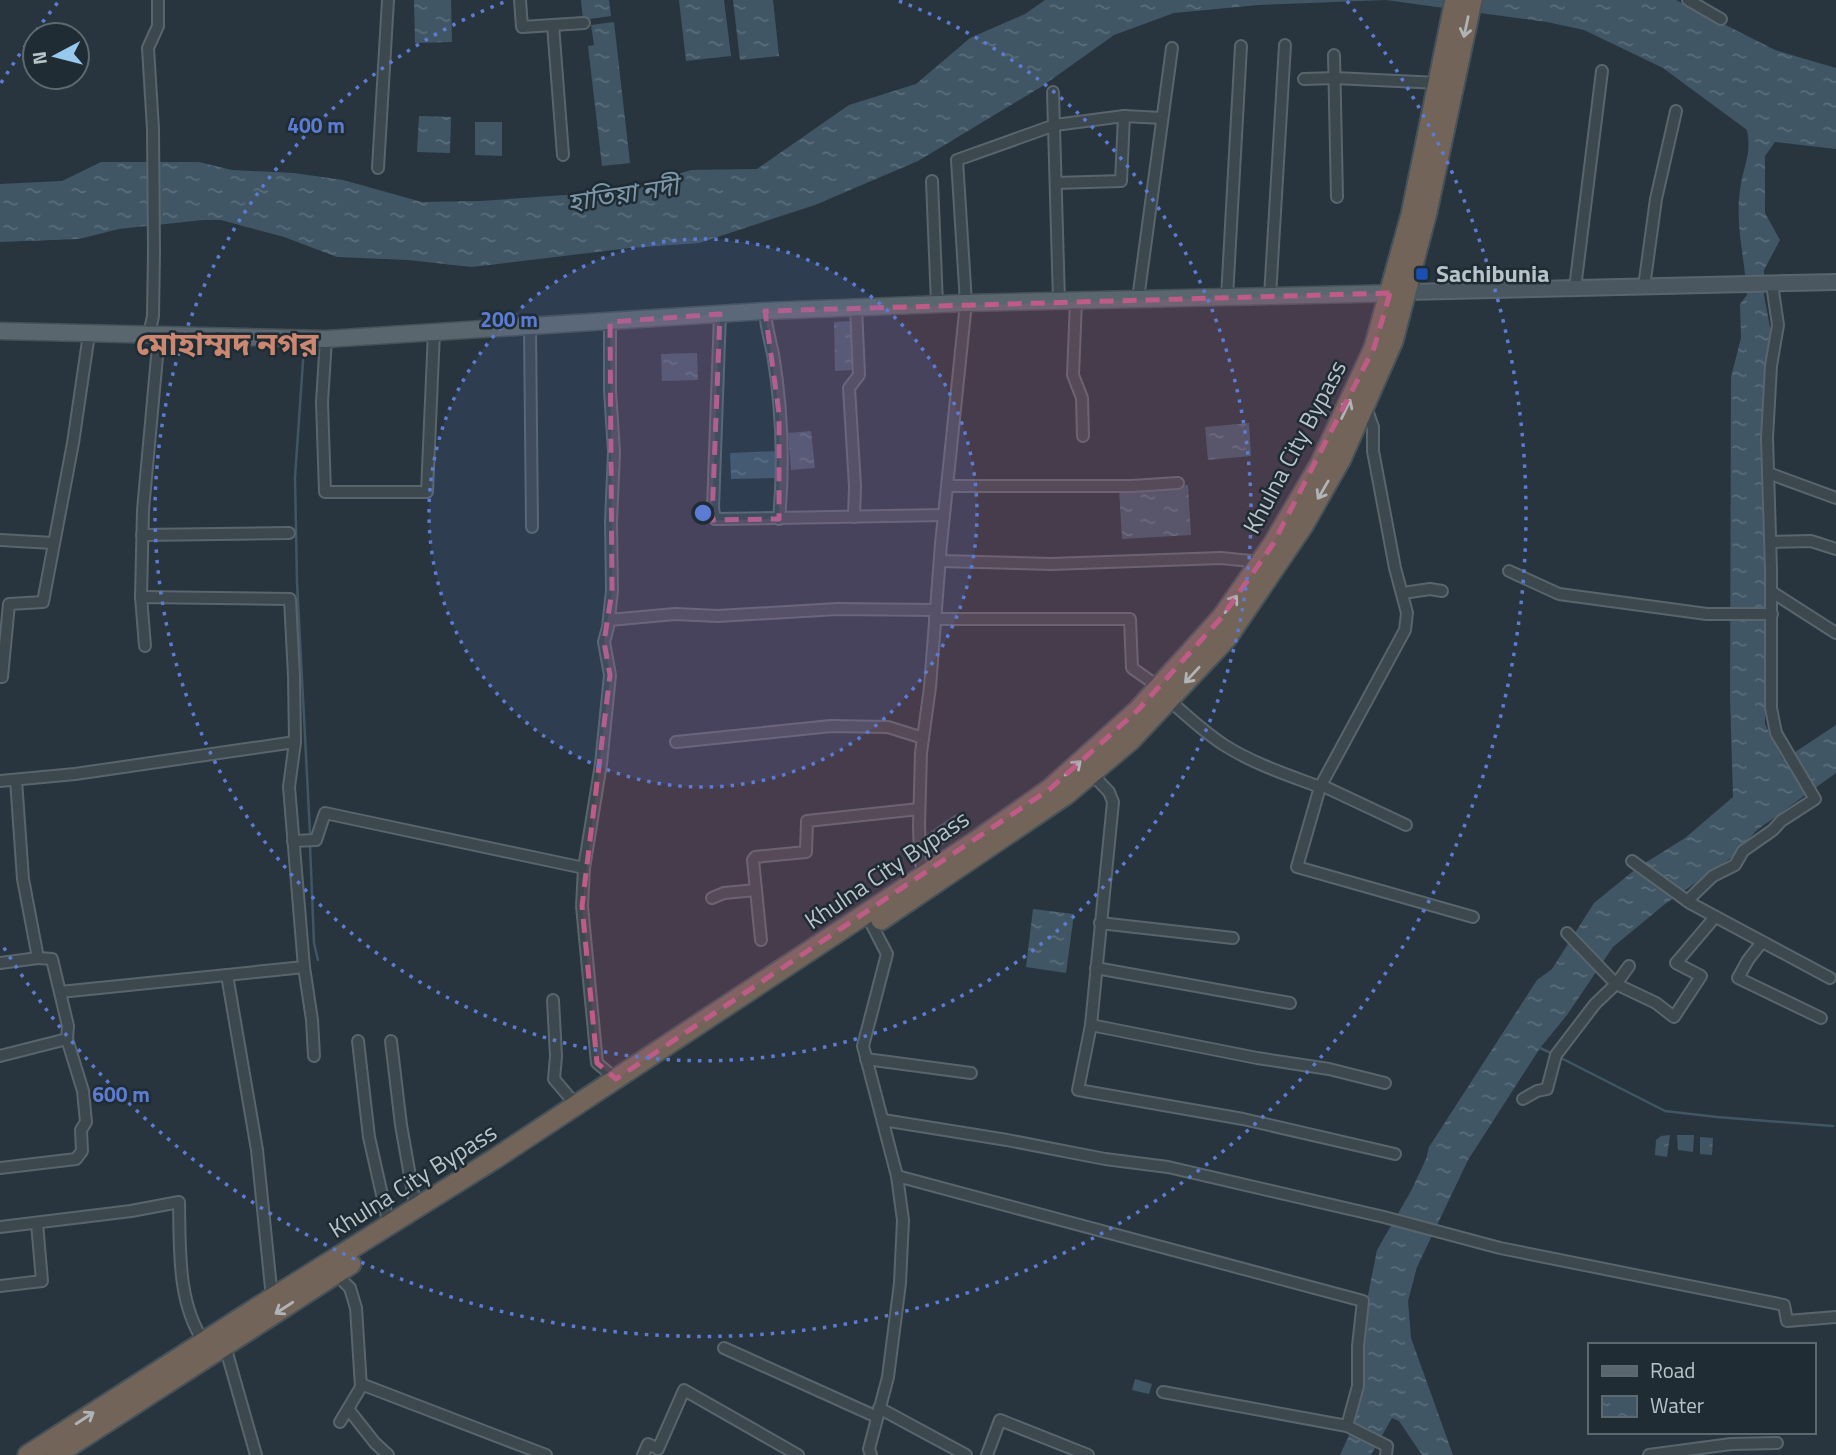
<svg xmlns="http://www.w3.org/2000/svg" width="1836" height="1455" font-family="'Titillium Web','Noto Sans Bengali',sans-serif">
	<defs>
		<pattern id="water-ripples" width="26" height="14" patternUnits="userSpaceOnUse" patternTransform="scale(1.75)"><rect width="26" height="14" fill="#405665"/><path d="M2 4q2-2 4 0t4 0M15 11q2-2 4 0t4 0" fill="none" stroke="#5a6d7a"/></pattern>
	</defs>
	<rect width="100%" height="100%" fill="#28353e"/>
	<g fill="url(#water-ripples)">
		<path d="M 414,0 L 451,0 L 452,42 L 415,43 Z"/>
		<path d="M 581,0 L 609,0 L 611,16 L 583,20 Z"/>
		<path d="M 679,0 L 724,0 L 731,56 L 686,61 Z"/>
		<path d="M 733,0 L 773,0 L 779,56 L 740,60 Z"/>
		<path d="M 1045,0 L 1676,0 L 1775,50 L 1836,68 L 1836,149 L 1775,142 L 1765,156 L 1765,213 L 1780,240 L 1764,270 L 1764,295 L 1771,333 L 1765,724 L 1783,760 L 1836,725 L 1836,773 L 1757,830 L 1731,858 L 1665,904 L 1613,947 L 1567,1015 L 1540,1048 L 1468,1160 L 1417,1267 L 1408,1301 L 1411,1338 L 1453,1455 L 1422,1455 L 1399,1421 L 1392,1418 L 1371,1455 L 1340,1455 L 1351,1431 L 1365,1310 L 1377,1250 L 1411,1191 L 1426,1159 L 1429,1147 L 1537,980 L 1552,969 L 1594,903 L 1637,868 L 1685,838 L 1733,797 L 1730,697 L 1731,377 L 1741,338 L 1740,304 L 1747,295 C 1745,260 1735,225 1740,190 C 1743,166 1752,155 1747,130 L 1663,68 L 1584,30 L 1547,22 L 1386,0 L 1259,5 L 1174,13 L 1114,35 L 1041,87 L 918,161 L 815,205 L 699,243 L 630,248 L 472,267 L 408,260 L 337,257 L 284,237 L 221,220 L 203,220 L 119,229 L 79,239 L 0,242 L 0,184 L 62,181 L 101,162 L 199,162 L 232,170 L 294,173 L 343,180 L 422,202 L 481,201 L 623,191 L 691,170 L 757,169 L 849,105 L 916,84 L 970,38 L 1025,14 Z"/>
		<path d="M 614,22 L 630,163 L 602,166 L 588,46 L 594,45 L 591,25 Z"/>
		<path d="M 419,116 L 451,117 L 450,153 L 417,152 Z"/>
		<path d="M 475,122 L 502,122 L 502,156 L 475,155 Z"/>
		<path d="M 852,321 L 854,370 L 835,371 L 834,322 Z"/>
		<path d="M 697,353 L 698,380 L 662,381 L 661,354 Z"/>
		<path d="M 1249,423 L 1251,456 L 1208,460 L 1205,427 Z"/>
		<path d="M 811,431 L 815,468 L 791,470 L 788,433 Z"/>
		<path d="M 777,451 L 778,478 L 731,479 L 730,453 Z"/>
		<path d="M 1188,485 L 1191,535 L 1122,539 L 1119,489 Z"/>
		<path d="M 956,814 L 963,831 L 926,856 L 923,837 Z"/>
		<path d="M 1033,909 L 1074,914 L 1066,973 L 1026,967 Z"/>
		<path d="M 1670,1135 L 1667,1157 L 1655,1155 L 1656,1140 L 1661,1136 Z"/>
		<path d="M 1677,1135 L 1694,1135 L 1693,1152 L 1678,1150 Z"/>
		<path d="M 1700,1137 L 1713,1138 L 1712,1155 L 1700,1154 Z"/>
		<path d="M 1135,1379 L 1152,1384 L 1149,1394 L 1132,1390 Z"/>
	</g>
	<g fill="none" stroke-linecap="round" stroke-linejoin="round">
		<g stroke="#405665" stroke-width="2.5">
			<path d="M 304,347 L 295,477 L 297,582 L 310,833"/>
			<path d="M 310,845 L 314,943 L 318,960"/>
			<path d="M 1540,1048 L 1553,1054"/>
			<path d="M 1559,1057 L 1665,1111 L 1717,1117 L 1833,1126"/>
		</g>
		<defs>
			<g id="street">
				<path d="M 520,0 L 522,27 L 584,23"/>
				<path d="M 1688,0 L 1721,19"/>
				<path d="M 553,25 L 563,155"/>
				<path d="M 1334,55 L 1337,197"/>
				<path d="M 1304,79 L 1335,78 L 1439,83"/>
				<path d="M 1053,92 L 1059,301"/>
				<path d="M 378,168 L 388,0"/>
				<path d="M 932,181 L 937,304"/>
				<path d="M 1056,183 L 1121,181 L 1124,116"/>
				<path d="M 1644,287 L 1656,199 L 1676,111"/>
				<path d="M 1575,288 L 1602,71"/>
				<path d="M 1270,296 L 1285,45"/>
				<path d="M 1227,297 L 1241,46"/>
				<path d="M 1138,299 L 1172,48"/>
				<path d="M 1076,301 L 1073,375 L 1082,398 L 1083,436"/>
				<path d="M 765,311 C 766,326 770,340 773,354 C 782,408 784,465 779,519"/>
				<path d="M 720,314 L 713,508 L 715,519 L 944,515"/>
				<path d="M 530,327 L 532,527"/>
				<path d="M 149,335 L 153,316 L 154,252 L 153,129 L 148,48 L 158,26 L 158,0"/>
				<path d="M 326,339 L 322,402 L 325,492 L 427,492 L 434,332"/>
				<path d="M 1768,473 L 1836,498"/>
				<path d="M 948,486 L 1132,486 L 1178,483"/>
				<path d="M 854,517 L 855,486 L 849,388 L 859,375 L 856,307"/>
				<path d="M 142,535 L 289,533"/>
				<path d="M 0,540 L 53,543"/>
				<path d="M 1771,542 L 1811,541 L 1836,549"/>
				<path d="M 940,561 L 1051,564 L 1221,558 L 1261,562"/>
				<path d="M 1509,571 L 1559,594 L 1707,614 L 1772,614"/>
				<path d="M 1772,592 L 1836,633"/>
				<path d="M 1403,593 L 1430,589 L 1442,591"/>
				<path d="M 141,597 L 143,510 L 159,335"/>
				<path d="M 935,619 L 1130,619 L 1132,668 L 1159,687"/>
				<path d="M 609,620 L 675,614 L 718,616 L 837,609 L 936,610"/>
				<path d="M 145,646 L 141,597 L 290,599 L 294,676 L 295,742 L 289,787 L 304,967 L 312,1020 L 314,1056"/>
				<path d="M 0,677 L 2,677 L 9,604 L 43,602 L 73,443 L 89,334"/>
				<path d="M 1169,700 C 1187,716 1204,732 1224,745 C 1254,764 1288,775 1320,787 L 1297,867 L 1473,917"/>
				<path d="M 676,742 L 831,726 L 888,727 L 923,738"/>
				<path d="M 1092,774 L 1109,792 L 1113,802 L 1091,1025 L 1257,1058 L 1329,1069 L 1385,1083"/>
				<path d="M 0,781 L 75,774 L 295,742"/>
				<path d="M 1321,785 L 1406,825"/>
				<path d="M 1320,787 L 1405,630 L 1407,613 L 1395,568 L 1373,451 L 1373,427 L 1365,405"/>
				<path d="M 293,841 L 316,840 L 325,813 L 584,868 L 582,906 L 597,1063 L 616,1079"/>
				<path d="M 1632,861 L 1690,903 L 1830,978"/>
				<path d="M 584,868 L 601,764 L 610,675 L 604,642 L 608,627 L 612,591 L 611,521 L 614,452 L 610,391 L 610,322"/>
				<path d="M 925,875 L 920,860 L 919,825 L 921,753 L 930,687 L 941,544 L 966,303 L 957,160 L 1055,125 L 1124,116 L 1162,118"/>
				<path d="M 712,898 L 724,893 L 756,890"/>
				<path d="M 1687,901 L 1713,876 L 1735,865 L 1743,851 L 1773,830 L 1781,821 L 1815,799 L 1776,733 L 1771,708 L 1771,569 L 1767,438 L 1771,366 L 1778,325 L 1772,284"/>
				<path d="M 1100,923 L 1233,938"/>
				<path d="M 1567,933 L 1616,984 L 1656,1003 L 1674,1017 L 1701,976 L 1676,963 L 1715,917"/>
				<path d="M 761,940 L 753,860 L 755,857 L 806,852 L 807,821 L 919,809"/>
				<path d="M 1762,942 L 1748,960 L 1738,978 L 1821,1018"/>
				<path d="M 0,963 L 38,958"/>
				<path d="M 1096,968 L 1290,1003"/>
				<path d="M 227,975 L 257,1150 L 272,1298"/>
				<path d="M 60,992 L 304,967"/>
				<path d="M 553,1000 L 556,1056 L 554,1079 L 576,1105"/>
				<path d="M 1091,1025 L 1078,1090 L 1243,1119 L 1395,1154"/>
				<path d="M 358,1041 L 369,1137 L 389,1226"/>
				<path d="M 391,1041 L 401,1125 L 416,1210"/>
				<path d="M 0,1056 L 67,1039"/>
				<path d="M 866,1059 L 971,1073"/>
				<path d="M 1523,1099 L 1537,1091 L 1547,1089 L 1556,1055 L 1595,1004 L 1616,984 L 1629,966"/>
				<path d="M 883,1120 L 1007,1140 L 1105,1159 L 1168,1167 L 1384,1217 L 1500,1248 L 1784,1305 L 1787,1321 L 1836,1317"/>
				<path d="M 0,1168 L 76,1159 L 82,1151 L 81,1130 L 86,1122 L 83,1091 L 67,1039 L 68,1026 L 52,959 L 38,958 L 23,879 L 16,780"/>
				<path d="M 897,1176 L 1363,1301 L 1358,1346 L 1358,1386 L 1347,1426"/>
				<path d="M 0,1227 L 131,1211 L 179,1202 C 180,1248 177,1303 204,1342"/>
				<path d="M 336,1274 L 350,1288 L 356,1308 L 361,1387 L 340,1422"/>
				<path d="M 0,1286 L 42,1281 L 37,1223"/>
				<path d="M 225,1346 L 256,1455"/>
				<path d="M 724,1348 L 877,1417"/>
				<path d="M 361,1384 L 546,1455"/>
				<path d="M 1163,1392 L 1347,1426 L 1387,1446 L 1386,1455"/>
				<path d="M 879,1408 L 966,1455"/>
				<path d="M 349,1410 L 375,1443 L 388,1455"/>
				<path d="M 643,1455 L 648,1444 L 658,1449 L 684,1390 L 798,1455"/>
				<path d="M 871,1455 L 869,1449 L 888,1377 L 900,1283 L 903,1220 L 897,1176 L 863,1046 L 887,954 L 872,925"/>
				<path d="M 987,1455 L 1000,1420 L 1088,1455"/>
				<path d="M 1649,1455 L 1731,1444 L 1777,1443"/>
			</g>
			<path id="secondary" d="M 1407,292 L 1836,282"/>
			<path id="primary" d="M 0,331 L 326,339 L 765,311 L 966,303 L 1400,293"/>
			<g id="highway">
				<path d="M 881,920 L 1067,794 L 1130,741 L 1227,638 L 1303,526 L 1341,459 L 1393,341 L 1427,212 L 1472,0"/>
				<path d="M 28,1455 L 272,1298 L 496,1158 L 979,839 L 1050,789 L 1138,710 L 1222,617 L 1273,544 L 1320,464 L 1374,348 L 1411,215 L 1455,0"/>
				<path d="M 56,1455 L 351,1264"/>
			</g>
		</defs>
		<use href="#street" stroke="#59656c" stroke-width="14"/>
		<use href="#secondary" stroke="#59656c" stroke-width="18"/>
		<use href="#primary" stroke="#455057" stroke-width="19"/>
		<use href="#highway" stroke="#465259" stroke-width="23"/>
		<use href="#street" stroke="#3c474e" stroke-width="10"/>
		<use href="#secondary" stroke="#4a5761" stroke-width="14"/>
		<use href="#primary" stroke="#5a666e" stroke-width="16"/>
		<use href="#highway" stroke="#736459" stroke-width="19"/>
	</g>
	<defs><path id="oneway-shaft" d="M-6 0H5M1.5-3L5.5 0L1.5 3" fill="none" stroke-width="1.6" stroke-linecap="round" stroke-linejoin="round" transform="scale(1.75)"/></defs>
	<g stroke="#aeb4b8">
		<use href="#oneway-shaft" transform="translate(1466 27) rotate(102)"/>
		<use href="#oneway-shaft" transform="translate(1346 409) rotate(-65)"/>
		<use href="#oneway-shaft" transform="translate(1323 490) rotate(120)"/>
		<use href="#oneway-shaft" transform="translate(1231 604) rotate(-55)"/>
		<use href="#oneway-shaft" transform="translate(1192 675) rotate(133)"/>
		<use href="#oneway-shaft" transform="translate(1073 768) rotate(-42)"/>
		<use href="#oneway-shaft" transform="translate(284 1308) rotate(147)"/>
		<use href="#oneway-shaft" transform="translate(85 1418) rotate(-33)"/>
	</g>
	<path fill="#be5c87" fill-opacity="0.2" stroke="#be5c87" stroke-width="5" stroke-dasharray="14 9" stroke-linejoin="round" d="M 1390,293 L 1374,348 L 1273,544 L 1222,617 L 1138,710 L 1050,789 L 616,1079 L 597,1063 L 582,906 L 610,675 L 604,642 L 612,591 L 610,322 L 720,314 L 712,520 L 779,519 L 779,413 L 765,311 Z"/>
	<circle cx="703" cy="513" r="274" fill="#5b7cd2" fill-opacity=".12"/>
	<g fill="none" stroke="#5b7cd2" stroke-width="3.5" stroke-dasharray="3.5 7">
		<circle cx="703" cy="513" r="274"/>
		<path d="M899 1A548 548 0 1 1 507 1"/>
		<path d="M1 83A823 823 0 0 1 59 1M1347 1A823 823 0 1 1 1 943"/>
	</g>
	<rect fill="#1a4fb4" stroke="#202c33" stroke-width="2.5" x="1415" y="267" width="14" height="14" rx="3.5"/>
	<g text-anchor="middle" stroke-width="5" stroke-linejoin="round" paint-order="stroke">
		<g font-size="24" font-weight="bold" fill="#b8c2c9" stroke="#202c33" text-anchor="start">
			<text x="1436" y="282">Sachibunia</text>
		</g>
		<g font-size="24" fill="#b8c2c9" stroke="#202c33">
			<text transform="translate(1295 447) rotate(-62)" y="8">Khulna City Bypass</text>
			<text transform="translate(887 870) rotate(-34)" y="8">Khulna City Bypass</text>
			<text transform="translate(413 1181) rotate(-32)" y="8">Khulna City Bypass</text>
		</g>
		<g font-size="26" font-style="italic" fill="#7c97a9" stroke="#202c33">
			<text transform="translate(623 194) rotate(-9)" y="9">হাতিয়া নদী</text>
		</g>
		<g font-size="32" font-weight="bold" fill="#cc8770" stroke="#202c33">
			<text x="227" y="355">মোহাম্মদ নগর</text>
		</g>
	</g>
	<circle cx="703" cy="513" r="10" fill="#5b7cd2" stroke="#202c33" stroke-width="3.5"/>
	<g font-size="21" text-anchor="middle" font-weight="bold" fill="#5b7cd2" stroke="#202c33" stroke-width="5" stroke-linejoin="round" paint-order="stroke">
		<text x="316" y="133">400 m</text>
		<text x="509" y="327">200 m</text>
		<text x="121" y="1102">600 m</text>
	</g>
	<rect x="1588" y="1343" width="228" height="91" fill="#202c33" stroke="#5d686f" stroke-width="2"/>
	<rect x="1602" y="1366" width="35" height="10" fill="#5a666e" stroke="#5d686f" stroke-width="2"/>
	<text x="1650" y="1378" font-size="21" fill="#b8c2c9">Road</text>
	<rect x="1602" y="1396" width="35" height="21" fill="url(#water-ripples)" stroke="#5d686f" stroke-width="2"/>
	<text x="1650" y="1413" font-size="21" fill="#b8c2c9">Water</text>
	<g transform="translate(56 56) rotate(263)"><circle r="33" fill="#202c33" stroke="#5d686f" stroke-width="2"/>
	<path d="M0-5L12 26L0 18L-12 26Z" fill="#97c9ef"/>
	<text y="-10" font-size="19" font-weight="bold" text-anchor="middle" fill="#b8c2c9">N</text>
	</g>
</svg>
